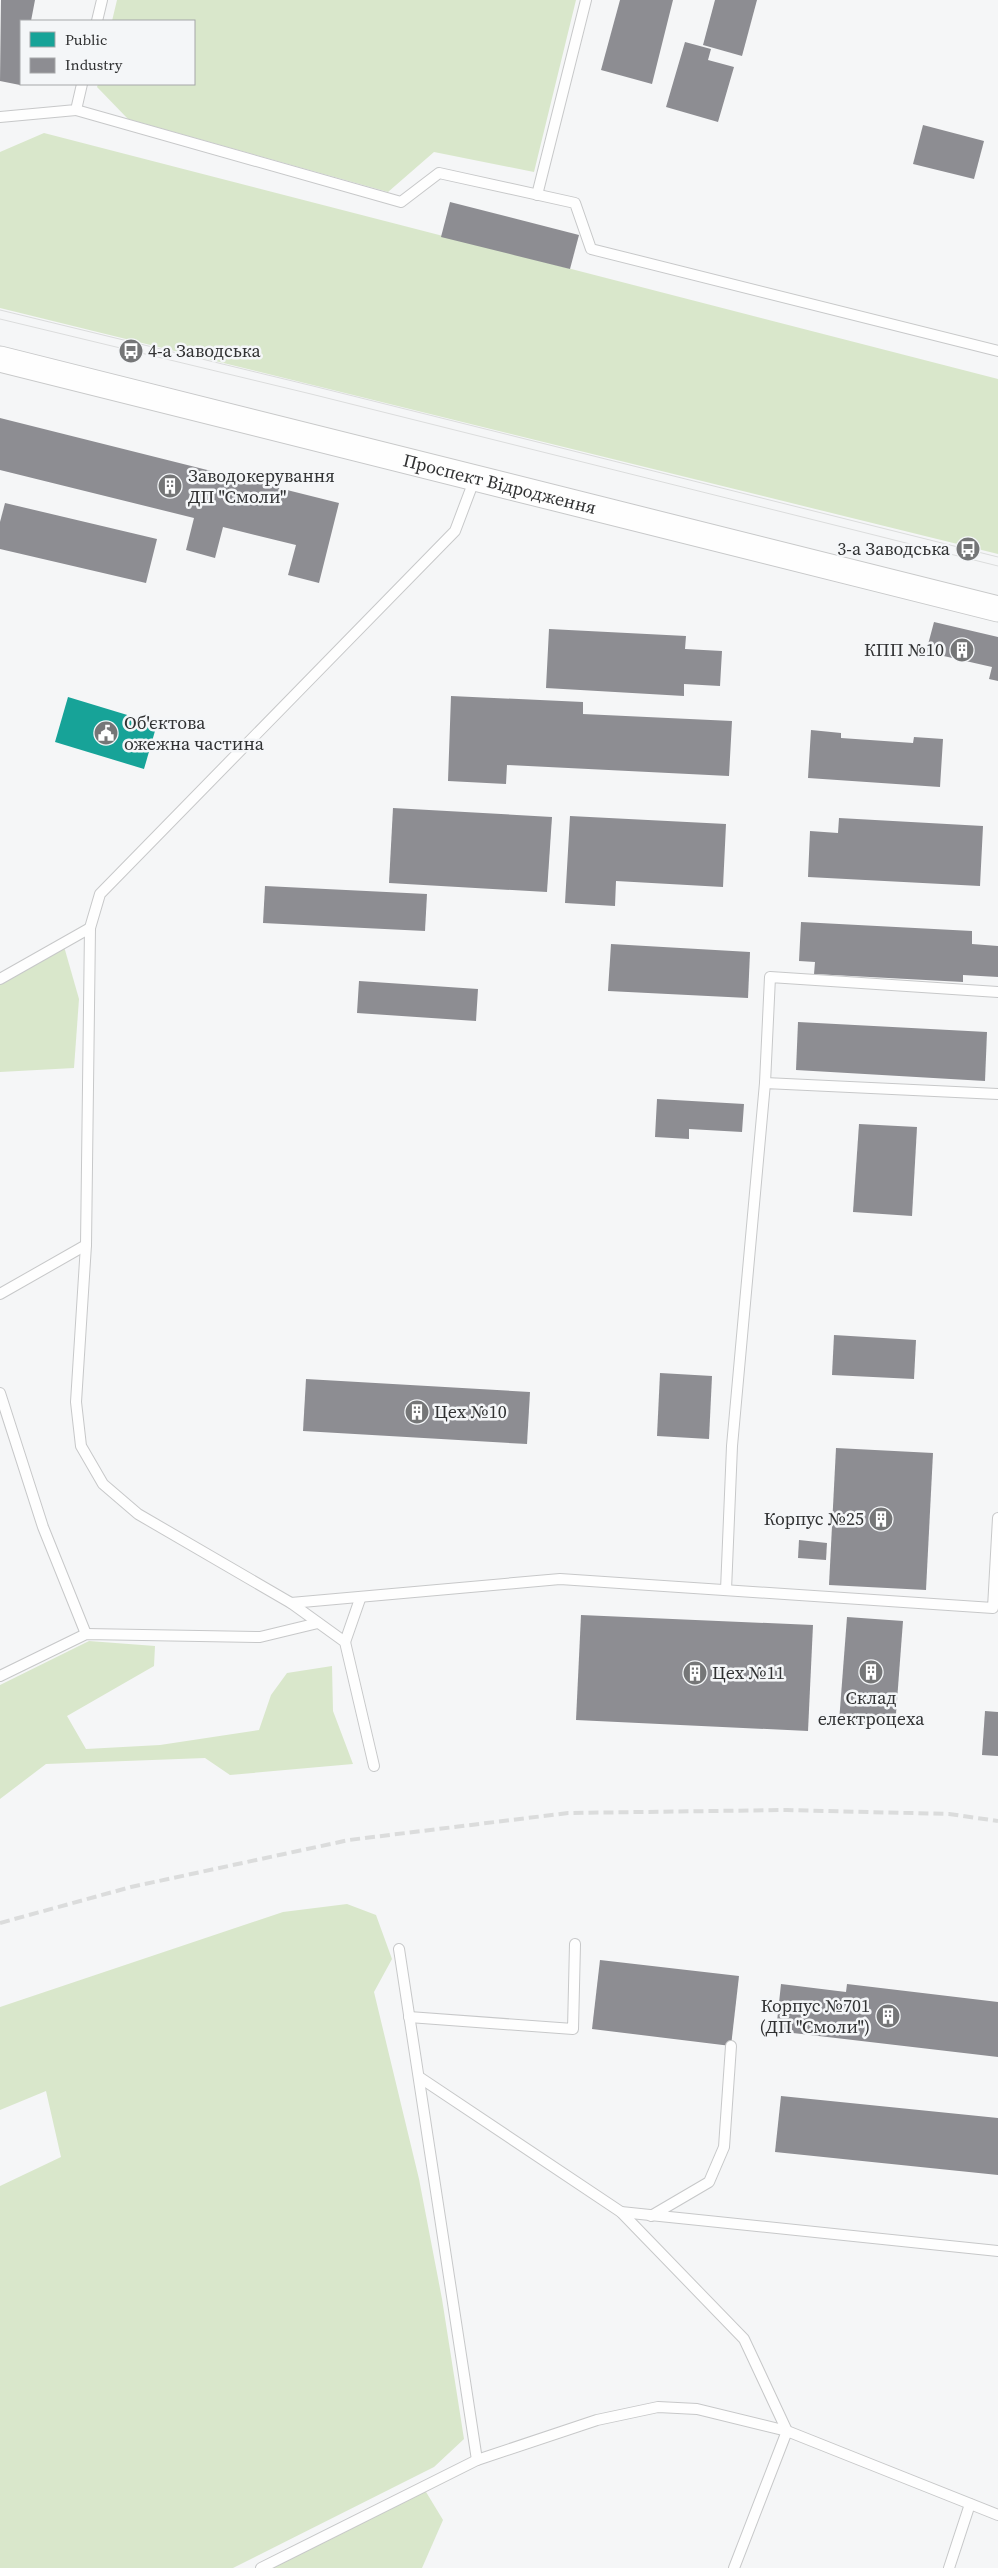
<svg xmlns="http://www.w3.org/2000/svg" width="998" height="2568" font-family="'Source Serif 4',serif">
	<rect width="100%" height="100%" fill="#f5f6f7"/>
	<g fill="#d9e7cb">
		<path d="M 117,0 L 576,0 L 534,172 L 434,152 L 388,192 L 128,119 L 97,87 L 98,84 L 194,84 L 194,21 L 112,21 Z"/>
		<path d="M 44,133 L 998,379 L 998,554 L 0,308 L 0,152 Z"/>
		<path d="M 63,943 L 79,999 L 74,1068 L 0,1072 L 0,979 Z"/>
		<path d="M 89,1641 L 155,1646 L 154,1666 L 67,1716 L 86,1749 L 160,1745 L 259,1730 L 271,1695 L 287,1673 L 332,1666 L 333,1711 L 353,1764 L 230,1775 L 205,1758 L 46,1764 L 0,1799 L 0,1685 Z"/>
		<path d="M 347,1904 L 376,1915 L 392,1959 L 374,1992 L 419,2179 L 442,2299 L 464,2439 L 434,2467 L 233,2568 L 0,2568 L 0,2186 L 61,2157 L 46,2091 L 0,2110 L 0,2007 L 283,1912 Z"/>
		<path d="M 423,2487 L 443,2520 L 422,2568 L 261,2568 Z"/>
	</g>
	<path fill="#17a398" d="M 68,697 L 157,724 L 144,769 L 55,742 Z"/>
	<g fill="#8d8d92">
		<path d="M 1,0 L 35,0 L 31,21 L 21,21 L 20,85 L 0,81 Z"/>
		<path d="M 620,0 L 673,0 L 652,84 L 601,70 Z"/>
		<path d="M 715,0 L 757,0 L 742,56 L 703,45 Z"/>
		<path d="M 685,42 L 711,49 L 708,60 L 734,67 L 718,122 L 666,107 Z"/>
		<path d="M 923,125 L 984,141 L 974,179 L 913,164 Z"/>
		<path d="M 450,202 L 579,235 L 570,269 L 441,237 Z"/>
		<path d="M 0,418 L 339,503 L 319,583 L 288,575 L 296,545 L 223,527 L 215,558 L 186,550 L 194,518 L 0,470 Z"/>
		<path d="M 5,503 L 157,539 L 146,583 L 0,549 L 0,522 Z"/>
		<path d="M 934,622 L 998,637 L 998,681 L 989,679 L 992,667 L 926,652 Z"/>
		<path d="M 549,629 L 686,636 L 685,649 L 722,651 L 720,686 L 684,684 L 684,696 L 546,688 Z"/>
		<path d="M 451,696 L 583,702 L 583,714 L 732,721 L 729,776 L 507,765 L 506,784 L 448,781 Z"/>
		<path d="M 811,730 L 841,733 L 841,738 L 913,743 L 914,737 L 943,739 L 940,787 L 808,778 Z"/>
		<path d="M 393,808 L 552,817 L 547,892 L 389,883 Z"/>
		<path d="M 570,816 L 726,824 L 723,887 L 616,881 L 615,906 L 565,903 Z"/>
		<path d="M 839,818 L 983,826 L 980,886 L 808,877 L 810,831 L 838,833 Z"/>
		<path d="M 265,886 L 427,894 L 425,931 L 263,923 Z"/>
		<path d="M 801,922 L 972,931 L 972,944 L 998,946 L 998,977 L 963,975 L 963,982 L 814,974 L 815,962 L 799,961 Z"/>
		<path d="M 611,944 L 750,952 L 748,998 L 608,991 Z"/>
		<path d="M 359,981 L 478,989 L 476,1021 L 357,1013 Z"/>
		<path d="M 798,1022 L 987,1032 L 985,1081 L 796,1070 Z"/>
		<path d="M 657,1099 L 744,1104 L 742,1132 L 689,1129 L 689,1139 L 655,1137 Z"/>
		<path d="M 859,1124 L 917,1127 L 912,1216 L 853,1212 Z"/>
		<path d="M 834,1335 L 916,1340 L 914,1379 L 832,1375 Z"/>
		<path d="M 660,1373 L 712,1376 L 709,1439 L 657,1436 Z"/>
		<path d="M 306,1379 L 530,1392 L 527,1444 L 303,1431 Z"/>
		<path d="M 836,1448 L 933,1453 L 926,1590 L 829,1585 Z"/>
		<path d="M 799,1540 L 827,1543 L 826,1560 L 798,1558 Z"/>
		<path d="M 581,1615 L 813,1625 L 808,1731 L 576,1720 Z"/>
		<path d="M 847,1617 L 903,1621 L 895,1727 L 839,1722 Z"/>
		<path d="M 985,1711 L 998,1712 L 998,1756 L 982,1755 Z"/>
		<path d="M 600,1960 L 739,1976 L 731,2046 L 592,2029 Z"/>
		<path d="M 781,1984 L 846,1992 L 847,1984 L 998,2002 L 998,2057 L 776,2031 Z"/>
		<path d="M 781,2096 L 998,2118 L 998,2175 L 775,2152 Z"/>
	</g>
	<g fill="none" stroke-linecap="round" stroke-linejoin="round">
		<defs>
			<g id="service">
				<path d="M 97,21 L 102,0"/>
				<path d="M 76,110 L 401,202 L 439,173 L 575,203 L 591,249 L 998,351"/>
				<path d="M 0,117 L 76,110 L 82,84"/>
				<path d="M 537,195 L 586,0"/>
				<path d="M 475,478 L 455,531 L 100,894 L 90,928 L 86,1245 L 76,1402 L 81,1446 L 103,1484 L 138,1514 L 291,1603 L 560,1579 L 993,1608 L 998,1518"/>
				<path d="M 0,979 L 90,928"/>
				<path d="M 765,1083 L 770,977 L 998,992"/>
				<path d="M 0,1294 L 86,1245"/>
				<path d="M 0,1393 L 43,1527 L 86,1634"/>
				<path d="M 726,1590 L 732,1446 L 765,1083 L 998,1094"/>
				<path d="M 291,1603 L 345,1642 L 374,1766"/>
				<path d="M 345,1642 L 360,1599"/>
				<path d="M 0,1676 L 86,1634 L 260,1637 L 318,1623"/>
				<path d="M 399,1949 L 477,2460"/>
				<path d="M 409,2017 L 573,2029 L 575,1944"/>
				<path d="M 419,2077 L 621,2212 L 744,2339 L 787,2431 L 734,2568"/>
				<path d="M 621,2212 L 998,2251"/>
				<path d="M 651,2216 L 709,2182 L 724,2147 L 731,2046"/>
				<path d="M 261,2568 L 477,2460 L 597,2420 L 658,2407 L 697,2409 L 787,2431 L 998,2515"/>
				<path d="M 949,2568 L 970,2504"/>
			</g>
			<g id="tertiary">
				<path id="s1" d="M 0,359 L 998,609"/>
			</g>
		</defs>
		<use href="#service" stroke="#c7c8c9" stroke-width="12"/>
		<use href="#tertiary" stroke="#c7c8c9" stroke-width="27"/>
		<use href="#service" stroke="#fefefe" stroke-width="10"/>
		<use href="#tertiary" stroke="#fefefe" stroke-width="25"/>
		<g stroke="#dbdcdc" stroke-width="1">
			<path d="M 0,310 L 313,386 L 998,557"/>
			<path d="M 0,319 L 311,394 L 998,566"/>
		</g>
		<path stroke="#dbdcdc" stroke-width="4" stroke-dasharray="10 5" stroke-linecap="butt" d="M 0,1923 L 131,1887 L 349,1840 L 568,1813 L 787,1810 L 949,1814 L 998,1821"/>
	</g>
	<defs>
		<symbol id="bus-disc" viewBox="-11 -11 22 22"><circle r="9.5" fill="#757677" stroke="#f4f6f8"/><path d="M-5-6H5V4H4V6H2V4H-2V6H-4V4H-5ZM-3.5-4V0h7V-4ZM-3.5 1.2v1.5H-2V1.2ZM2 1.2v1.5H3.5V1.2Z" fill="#fff"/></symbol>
		<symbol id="building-disc" viewBox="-11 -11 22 22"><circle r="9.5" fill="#757677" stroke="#f4f6f8"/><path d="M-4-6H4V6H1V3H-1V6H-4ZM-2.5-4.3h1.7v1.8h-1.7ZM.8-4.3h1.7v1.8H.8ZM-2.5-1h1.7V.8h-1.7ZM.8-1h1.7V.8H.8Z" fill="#fff"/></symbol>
		<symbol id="civic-disc" viewBox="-11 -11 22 22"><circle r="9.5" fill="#757677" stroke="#f4f6f8"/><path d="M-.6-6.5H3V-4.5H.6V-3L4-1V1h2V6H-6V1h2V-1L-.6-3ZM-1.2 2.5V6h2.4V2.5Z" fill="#fff"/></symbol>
	</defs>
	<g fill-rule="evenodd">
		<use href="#bus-disc" x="117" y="337" width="28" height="28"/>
		<use href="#building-disc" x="156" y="472" width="28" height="28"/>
		<use href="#bus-disc" x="954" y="535" width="28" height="28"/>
		<use href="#building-disc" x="948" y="636" width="28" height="28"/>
		<use href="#civic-disc" x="92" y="719" width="28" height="28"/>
		<use href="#building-disc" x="403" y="1398" width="28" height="28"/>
		<use href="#building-disc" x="867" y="1505" width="28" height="28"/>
		<use href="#building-disc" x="857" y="1658" width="28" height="28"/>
		<use href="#building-disc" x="681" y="1659" width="28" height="28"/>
		<use href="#building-disc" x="874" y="2002" width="28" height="28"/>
	</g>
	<g text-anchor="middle" stroke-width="5" stroke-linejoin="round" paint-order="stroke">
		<g font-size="18" fill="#303132" stroke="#f4f6f8" text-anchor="start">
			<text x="148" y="357">4-а Заводська</text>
			<text x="188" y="482">Заводокерування<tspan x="188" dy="21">ДП "Смоли"</tspan></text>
			<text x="950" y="555" text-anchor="end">3-а Заводська</text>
			<text x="944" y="656" text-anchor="end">КПП №10</text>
			<text x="124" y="729">Об'єктова<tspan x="124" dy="21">ожежна частина</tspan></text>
			<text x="434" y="1418">Цех №10</text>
			<text x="864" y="1525" text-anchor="end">Корпус №25</text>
			<text x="712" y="1679">Цех №11</text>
			<text x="871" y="1704" text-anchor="middle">Склад<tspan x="871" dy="21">електроцеха</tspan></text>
			<text x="870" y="2012" text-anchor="end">Корпус №701<tspan x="870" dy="21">(ДП "Смоли")</tspan></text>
		</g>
		<g font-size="18" fill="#303132" stroke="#f4f6f8">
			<text dy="6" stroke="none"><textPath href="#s1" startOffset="515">Проспект Відродження</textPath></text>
		</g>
	</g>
	<rect x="20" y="20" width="175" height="65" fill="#f4f6f8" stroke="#a6a7a9"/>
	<rect x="30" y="32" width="25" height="15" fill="#17a398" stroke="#a6a7a9"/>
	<text x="65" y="45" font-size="15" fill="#303132">Public</text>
	<rect x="30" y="58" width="25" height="15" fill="#8d8d92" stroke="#a6a7a9"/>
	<text x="65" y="70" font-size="15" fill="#303132">Industry</text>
</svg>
